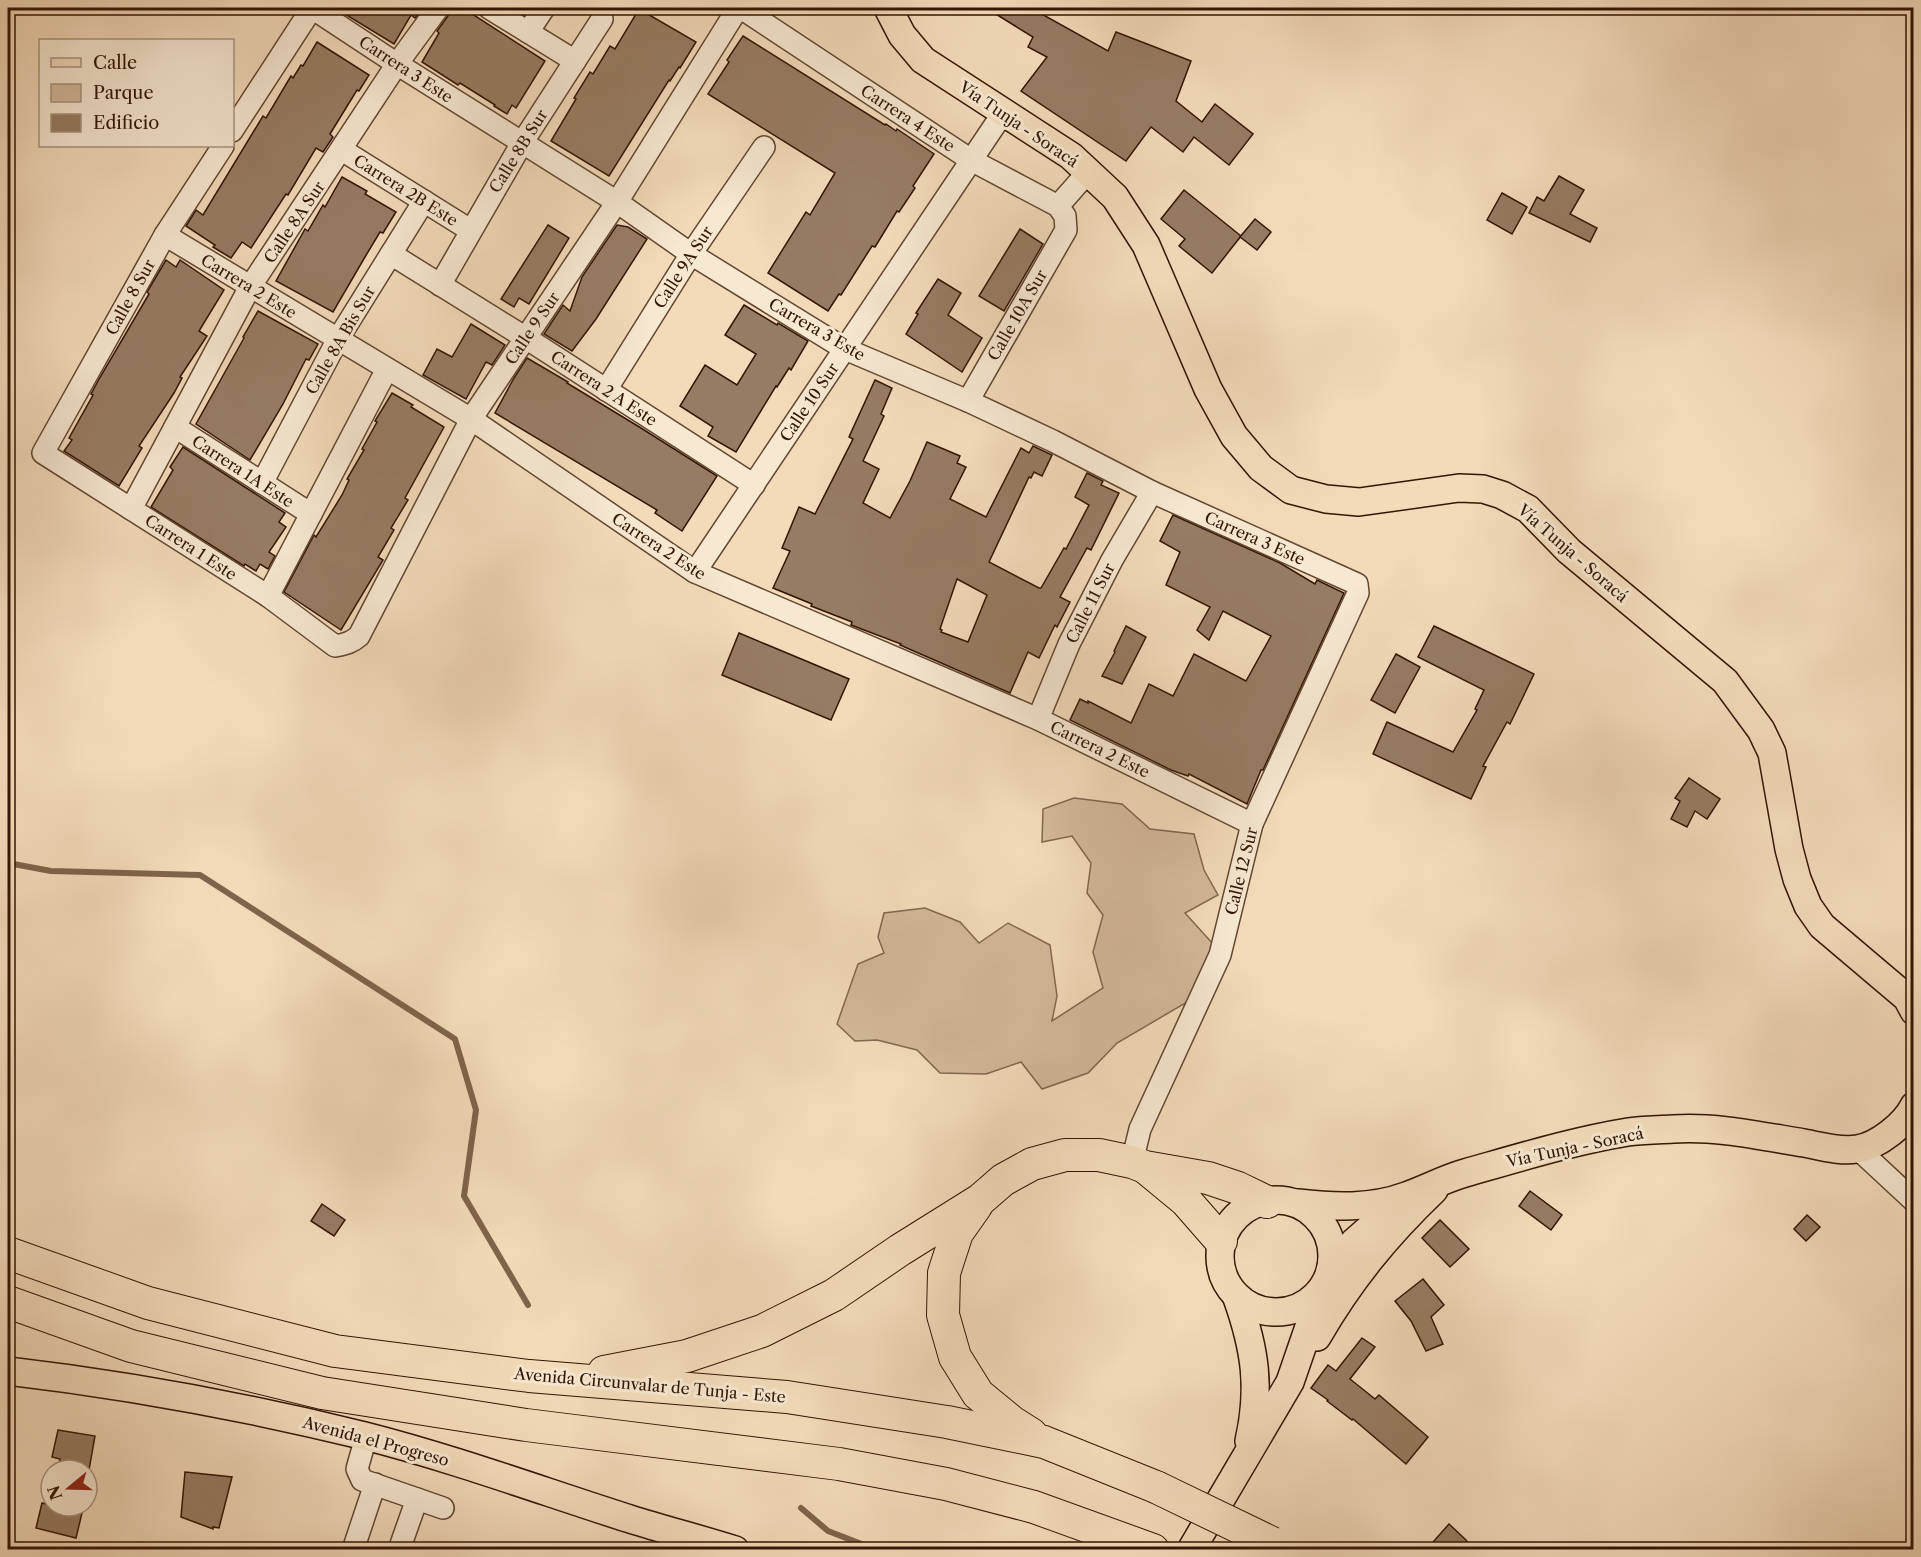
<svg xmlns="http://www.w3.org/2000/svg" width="1921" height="1557" font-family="'Libre Caslon Text',serif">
	<rect width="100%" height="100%" fill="#f3dbba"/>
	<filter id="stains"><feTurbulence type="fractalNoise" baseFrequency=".00333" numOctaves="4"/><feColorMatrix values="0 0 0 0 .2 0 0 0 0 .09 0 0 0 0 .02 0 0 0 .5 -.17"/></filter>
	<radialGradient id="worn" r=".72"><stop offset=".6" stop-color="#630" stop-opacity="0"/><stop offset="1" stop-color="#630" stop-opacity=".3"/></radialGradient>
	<path fill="#d2b99b" stroke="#826750" stroke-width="1.5" d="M 1074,798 L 1122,804 L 1150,829 L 1194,834 L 1204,870 L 1218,895 L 1185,913 L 1213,944 L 1194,998 L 1117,1043 L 1088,1073 L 1042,1089 L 1021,1062 L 986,1074 L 940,1073 L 917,1050 L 877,1040 L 855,1041 L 837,1024 L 858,964 L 884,953 L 878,937 L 884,913 L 925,908 L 960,922 L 979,943 L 1008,923 L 1050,945 L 1057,996 L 1052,1021 L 1103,988 L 1093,952 L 1103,915 L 1087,893 L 1091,863 L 1072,836 L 1042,842 L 1043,809 Z"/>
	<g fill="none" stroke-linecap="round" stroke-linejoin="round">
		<g stroke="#7e644c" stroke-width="6">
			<path d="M 8,863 L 51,871 L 200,875 L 455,1039 L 476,1110 L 464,1196 L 528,1305"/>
			<path d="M 801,1508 L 828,1531 L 877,1550"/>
		</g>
	</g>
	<g fill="#967c63" stroke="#321505" stroke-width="1.5" fill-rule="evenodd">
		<path d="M 335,8 L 423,8 L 415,18 L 411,15 L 394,44 Z"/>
		<path d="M 450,8 L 463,8 L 545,61 L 516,108 L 512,105 L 507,114 L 494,106 L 495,105 L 460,83 L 458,85 L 422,62 L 439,33 L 437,31 L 448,16 Z"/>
		<path d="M 986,8 L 1031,8 L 1108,51 L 1116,32 L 1191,61 L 1176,101 L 1202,122 L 1215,104 L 1253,134 L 1229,165 L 1194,137 L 1183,152 L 1151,127 L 1126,161 L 1021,91 L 1047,57 L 1028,47 L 1033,37 Z"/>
		<path d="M 639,9 L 696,42 L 680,68 L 679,67 L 670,81 L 669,80 L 609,176 L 551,141 L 576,99 L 574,98 L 590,72 L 593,74 L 610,46 L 615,49 Z"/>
		<path d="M 743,36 L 885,125 L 886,124 L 896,131 L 897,129 L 934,154 L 913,186 L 915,188 L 899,212 L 897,211 L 875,247 L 872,246 L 841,295 L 839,294 L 828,311 L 768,273 L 806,212 L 810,215 L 835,173 L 708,94 L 729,62 L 727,60 Z"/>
		<path d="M 317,42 L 369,75 L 359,91 L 357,90 L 330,134 L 333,137 L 323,152 L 316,148 L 288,195 L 286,194 L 251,248 L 242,242 L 231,258 L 213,247 L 215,245 L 186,226 L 196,210 L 203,215 L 263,116 L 266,118 L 291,76 L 293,78 L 301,65 L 303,66 Z"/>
		<path d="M 1559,176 L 1584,190 L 1570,214 L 1597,228 L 1590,242 L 1529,213 L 1537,197 L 1544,201 Z"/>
		<path d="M 342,177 L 367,191 L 365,194 L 396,212 L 383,233 L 380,232 L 365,257 L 333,312 L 276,281 L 305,229 L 308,231 L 323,205 L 325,207 Z"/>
		<path d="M 1184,190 L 1241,236 L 1212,273 L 1179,246 L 1185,239 L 1161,219 Z"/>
		<path d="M 1502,193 L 1527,207 L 1512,234 L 1487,220 Z"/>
		<path d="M 1255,219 L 1271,232 L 1257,250 L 1240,237 Z"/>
		<path d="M 548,225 L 569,238 L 529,304 L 519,298 L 514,307 L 501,299 Z"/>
		<path d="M 617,225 L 628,227 L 647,239 L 596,319 L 572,351 L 544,334 L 563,305 L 570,311 L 582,277 Z"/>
		<path d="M 1020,229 L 1043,244 L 1004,311 L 979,296 Z"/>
		<path d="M 166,260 L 176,267 L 180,260 L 224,290 L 199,331 L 207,336 L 180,377 L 182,378 L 174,393 L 139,446 L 142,448 L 119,486 L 64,451 L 72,440 L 69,438 L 93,395 L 91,394 L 99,379 L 149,294 L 147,292 Z"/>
		<path d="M 938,279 L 961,293 L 948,315 L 982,338 L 962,372 L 906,334 L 918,314 L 916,313 Z"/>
		<path d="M 744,305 L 777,325 L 778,323 L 808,341 L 791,370 L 789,368 L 777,387 L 776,386 L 736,452 L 708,436 L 713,427 L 680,406 L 705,365 L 737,385 L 756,354 L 725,335 Z"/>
		<path d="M 258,311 L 318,344 L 309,360 L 306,359 L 283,404 L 250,460 L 196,424 L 244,338 L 243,337 Z"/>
		<path d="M 471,324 L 505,345 L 492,365 L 486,362 L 466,399 L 423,375 L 437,349 L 452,357 Z"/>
		<path d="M 527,358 L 568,382 L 567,383 L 641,428 L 717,476 L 682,531 L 655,513 L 657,510 L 495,413 L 514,378 Z"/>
		<path d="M 875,380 L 892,388 L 881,414 L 884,416 L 863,461 L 879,469 L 863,503 L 890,518 L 910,481 L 927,442 L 960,456 L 957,463 L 966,467 L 950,499 L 986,517 L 1021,448 L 1029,453 L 1033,446 L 1052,455 L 1042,476 L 1034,472 L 1031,478 L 1029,477 L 989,562 L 1039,588 L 1041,588 L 1064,548 L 1066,549 L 1089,505 L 1075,497 L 1087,473 L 1103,481 L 1101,485 L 1119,493 L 1091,550 L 1087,548 L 1060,597 L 1070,602 L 1057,627 L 1055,625 L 1039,658 L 1028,652 L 1010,693 L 916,652 L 900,645 L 901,644 L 851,625 L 852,622 L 811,606 L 812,604 L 773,588 L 790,551 L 782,548 L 799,507 L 815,514 L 853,439 L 849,437 ZM 957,579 L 987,595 L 968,642 L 941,632 L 942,630 L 940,629 Z"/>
		<path d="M 392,393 L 413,405 L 411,407 L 444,427 L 405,498 L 408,500 L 391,528 L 394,530 L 378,557 L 383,560 L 341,630 L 284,592 L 314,535 L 316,537 L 342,495 L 349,480 L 347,479 L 364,450 L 362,449 L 377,422 L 375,421 Z"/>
		<path d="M 183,447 L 285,513 L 279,522 L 286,527 L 269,552 L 275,556 L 268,569 L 260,564 L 256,571 L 245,564 L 244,566 L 151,507 L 173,470 L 170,467 Z"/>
		<path d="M 1173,515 L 1280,563 L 1315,584 L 1317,580 L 1344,593 L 1263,770 L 1261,770 L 1247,804 L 1189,774 L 1188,776 L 1171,770 L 1070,720 L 1080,699 L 1088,703 L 1088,701 L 1131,723 L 1149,684 L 1173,696 L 1194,654 L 1246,681 L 1271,636 L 1223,611 L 1209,640 L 1197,630 L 1210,607 L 1166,585 L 1180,552 L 1160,541 Z"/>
		<path d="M 1126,626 L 1146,637 L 1122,684 L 1102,676 L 1115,652 L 1114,651 Z"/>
		<path d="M 1434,626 L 1534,674 L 1510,724 L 1507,722 L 1483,766 L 1486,767 L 1471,799 L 1373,754 L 1387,722 L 1453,752 L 1477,710 L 1475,709 L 1484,690 L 1418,657 Z"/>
		<path d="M 739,633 L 849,679 L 831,720 L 722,675 Z"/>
		<path d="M 1396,654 L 1420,667 L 1395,713 L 1371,700 Z"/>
		<path d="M 1689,778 L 1720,799 L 1707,819 L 1695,811 L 1687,827 L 1671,819 L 1680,801 L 1675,798 Z"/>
		<path d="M 1530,1191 L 1562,1215 L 1551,1230 L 1519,1206 Z"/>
		<path d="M 322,1204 L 345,1220 L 334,1236 L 311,1221 Z"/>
		<path d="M 1807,1215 L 1820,1227 L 1806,1241 L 1794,1229 Z"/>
		<path d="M 1440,1220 L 1469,1249 L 1450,1267 L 1422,1238 Z"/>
		<path d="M 1423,1279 L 1444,1305 L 1431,1317 L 1443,1344 L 1426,1351 L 1411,1321 L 1395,1301 Z"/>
		<path d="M 1362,1338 L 1375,1347 L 1350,1379 L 1375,1399 L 1379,1395 L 1428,1437 L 1406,1464 L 1353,1419 L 1352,1420 L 1327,1401 L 1328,1400 L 1311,1388 L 1328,1365 L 1336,1371 Z"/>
		<path d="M 58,1430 L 95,1436 L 89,1470 L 58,1470 L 60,1459 L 52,1457 Z"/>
		<path d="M 185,1472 L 232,1477 L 219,1528 L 213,1527 L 213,1529 L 181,1517 Z"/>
		<path d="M 42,1503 L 82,1513 L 76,1538 L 36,1528 Z"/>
		<path d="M 1449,1524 L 1466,1540 L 1474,1550 L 1426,1550 Z"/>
	</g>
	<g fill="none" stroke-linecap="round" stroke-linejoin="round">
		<defs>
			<g id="minor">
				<path d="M 312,8 L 397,64 L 617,202 L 691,254 L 845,349 L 968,401 L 1053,441 L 1152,492 L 1357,584 L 1358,593 L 1252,824 L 1220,955 L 1140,1129 L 1132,1162"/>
				<path d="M 489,8 L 575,61"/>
				<path d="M 741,8 L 971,160 L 1058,206 L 1065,216 L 1066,230 L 968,401"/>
				<path d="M 528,32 L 544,8"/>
				<path d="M 232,131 L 312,8"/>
				<path d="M 223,146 L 165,235 L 43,453 L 268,596 L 335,646 C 345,644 351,643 359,636 L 471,419 L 617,202 L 738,8"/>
				<path d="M 342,150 L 470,230"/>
				<path d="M 1058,206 L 1088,172"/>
				<path d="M 165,235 L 471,419 L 695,572 L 1038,719 L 1252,824"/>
				<path d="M 391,254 L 526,338 L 754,485"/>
				<path d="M 440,285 L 522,143 L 602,19"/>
				<path d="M 606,390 L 691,254 L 764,147"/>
				<path d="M 175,427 L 311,514"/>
				<path d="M 262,483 L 338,339 L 424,201"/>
				<path d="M 131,509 L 250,287 L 397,64 L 438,8"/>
				<path d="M 695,572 L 1003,113"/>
				<path d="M 268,596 L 387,369"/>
				<path d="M 1038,719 L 1069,644 L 1112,560 L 1152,492"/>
				<path d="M 1858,1149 L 1914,1201"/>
				<path d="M 366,1437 L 357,1469 L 362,1480 L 443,1508"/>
				<path d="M 353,1550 L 375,1484"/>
				<path d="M 399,1550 L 417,1499"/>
			</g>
			<g id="major">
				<path d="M 888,8 L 902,35 L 923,60 L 1071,156 L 1115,197 L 1146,245 L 1208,389 L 1234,436 L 1261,468 L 1291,490 L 1326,499 L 1359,502 L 1459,488 L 1483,489 L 1502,495 L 1528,509 L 1569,551 L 1725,681 L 1761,730 L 1772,753 L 1789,849 L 1797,879 L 1808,906 L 1822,926 L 1907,998 L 1914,1011"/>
				<circle cx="1276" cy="1256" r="56"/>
				<path d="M 1298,1203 C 1334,1207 1371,1209 1406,1196 C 1426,1189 1444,1179 1465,1173 C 1518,1158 1573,1141 1628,1132 C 1642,1130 1658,1130 1673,1129 C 1716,1126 1761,1136 1804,1143 C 1820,1146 1840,1152 1857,1149 C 1878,1146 1905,1124 1914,1106"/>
				<path d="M 1331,1268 L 1354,1242 L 1402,1200"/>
				<path d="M 1237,1298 C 1255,1349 1261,1388 1249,1441"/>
				<path d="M 1317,1337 C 1350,1280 1386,1236 1434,1190"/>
				<path d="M 8,1371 C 128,1385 247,1407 365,1436 C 455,1459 542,1491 630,1519 C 665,1530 700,1539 735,1550"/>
				<path d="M 1191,1550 L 1290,1382 L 1322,1289"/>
			</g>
			<g id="highway">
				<path d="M 1146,1168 L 1186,1201 L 1221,1241"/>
				<path d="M 976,1206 L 957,1233 L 944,1273 L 943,1315 L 955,1357 L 978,1394 L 1012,1422 L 1031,1434"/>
				<path d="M 8,1253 L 148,1303 L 335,1351 L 529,1376 L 787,1397 L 947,1422 L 1044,1442 L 1156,1487"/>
				<path d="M 8,1302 L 131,1346 L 322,1393 L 526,1425 L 839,1464 L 946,1484 L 1034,1507 L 1153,1550"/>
				<path d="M 604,1372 L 687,1356 L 762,1331 L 834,1295 L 900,1250 L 980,1200 L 1003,1180 L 1032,1164 L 1065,1155 L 1099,1155 L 1132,1162 L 1145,1167 L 1208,1178 L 1238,1188 L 1267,1202"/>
			</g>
		</defs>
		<use href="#minor" stroke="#624632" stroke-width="24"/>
		<use href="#major" stroke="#321505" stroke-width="30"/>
		<use href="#highway" stroke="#321505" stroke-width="34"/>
		<use href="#minor" stroke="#f7e8d2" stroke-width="21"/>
		<use href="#major" stroke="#f3dbba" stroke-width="27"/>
		<use href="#highway" stroke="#f3dbba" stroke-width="32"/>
		<defs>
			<path id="highway-bridge" d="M 1156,1487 L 1272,1543"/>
		</defs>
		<use href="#highway-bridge" stroke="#321505" stroke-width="34" stroke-linecap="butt"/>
		<use href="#highway-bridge" stroke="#f3dbba" stroke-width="32"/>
	</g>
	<g text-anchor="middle" stroke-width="6" stroke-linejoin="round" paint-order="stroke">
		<g font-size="16" fill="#321505" stroke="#f7e8d2">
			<text transform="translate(406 69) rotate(33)" y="6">Carrera 3 Este</text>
			<text transform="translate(908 118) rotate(33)" y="6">Carrera 4 Este</text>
			<text transform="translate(1019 124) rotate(34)" y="6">Vía Tunja - Soracá</text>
			<text transform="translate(518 151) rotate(-58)" y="6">Calle 8B Sur</text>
			<text transform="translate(406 190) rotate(32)" y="6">Carrera 2B Este</text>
			<text transform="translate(294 222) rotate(-56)" y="6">Calle 8A Sur</text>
			<text transform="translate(683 267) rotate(-57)" y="6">Calle 9A Sur</text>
			<text transform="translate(249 286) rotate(31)" y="6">Carrera 2 Este</text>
			<text transform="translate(130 297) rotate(-61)" y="6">Calle 8 Sur</text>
			<text transform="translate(1017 315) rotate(-60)" y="6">Calle 10A Sur</text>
			<text transform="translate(532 328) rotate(-56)" y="6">Calle 9 Sur</text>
			<text transform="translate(817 329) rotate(30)" y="6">Carrera 3 Este</text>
			<text transform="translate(340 340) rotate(-60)" y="6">Calle 8A Bis Sur</text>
			<text transform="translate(604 388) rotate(33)" y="6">Carrera 2 A Este</text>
			<text transform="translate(809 402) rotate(-56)" y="6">Calle 10 Sur</text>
			<text transform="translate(243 471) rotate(33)" y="6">Carrera 1A Este</text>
			<text transform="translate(1255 538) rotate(24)" y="6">Carrera 3 Este</text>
			<text transform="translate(659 546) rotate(33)" y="6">Carrera 2 Este</text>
			<text transform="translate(191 547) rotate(33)" y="6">Carrera 1 Este</text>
			<text transform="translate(1573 553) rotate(41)" y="6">Vía Tunja - Soracá</text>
			<text transform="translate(1090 603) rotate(-63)" y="6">Calle 11 Sur</text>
			<text transform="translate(1100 749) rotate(26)" y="6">Carrera 2 Este</text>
			<text transform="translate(1241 871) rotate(-76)" y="6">Calle 12 Sur</text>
			<text transform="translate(1575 1147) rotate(-12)" y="6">Vía Tunja - Soracá</text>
			<text transform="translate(650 1385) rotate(5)" y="6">Avenida Circunvalar de Tunja - Este</text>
			<text transform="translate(376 1441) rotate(15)" y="6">Avenida el Progreso</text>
		</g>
	</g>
	<rect width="1921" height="1557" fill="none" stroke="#f3dbba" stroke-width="30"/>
	<rect x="9" y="9" width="1903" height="1539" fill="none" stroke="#321505" stroke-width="3"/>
	<rect x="15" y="15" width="1891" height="1527" fill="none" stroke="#321505" stroke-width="1.5"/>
	<rect x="39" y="39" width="195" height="108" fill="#f7e8d2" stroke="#a89480" stroke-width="1.5"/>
	<rect x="51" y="58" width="30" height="9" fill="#f3dbba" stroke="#a89480" stroke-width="1.5"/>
	<text x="93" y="69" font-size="18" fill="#321505">Calle</text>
	<rect x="51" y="84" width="30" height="18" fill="#d2b99b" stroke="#a89480" stroke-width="1.5"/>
	<text x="93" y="99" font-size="18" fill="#321505">Parque</text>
	<rect x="51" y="114" width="30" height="18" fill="#967c63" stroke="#a89480" stroke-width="1.5"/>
	<text x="93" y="129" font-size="18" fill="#321505">Edificio</text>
	<g transform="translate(69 1488) rotate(251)"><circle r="28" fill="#f7e8d2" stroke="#a89480" stroke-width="1.5"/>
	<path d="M0-4.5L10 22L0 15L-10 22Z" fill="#8f2418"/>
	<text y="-9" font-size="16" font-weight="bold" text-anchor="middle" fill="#321505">N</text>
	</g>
	<rect width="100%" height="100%" filter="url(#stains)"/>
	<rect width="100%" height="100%" fill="url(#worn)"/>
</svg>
